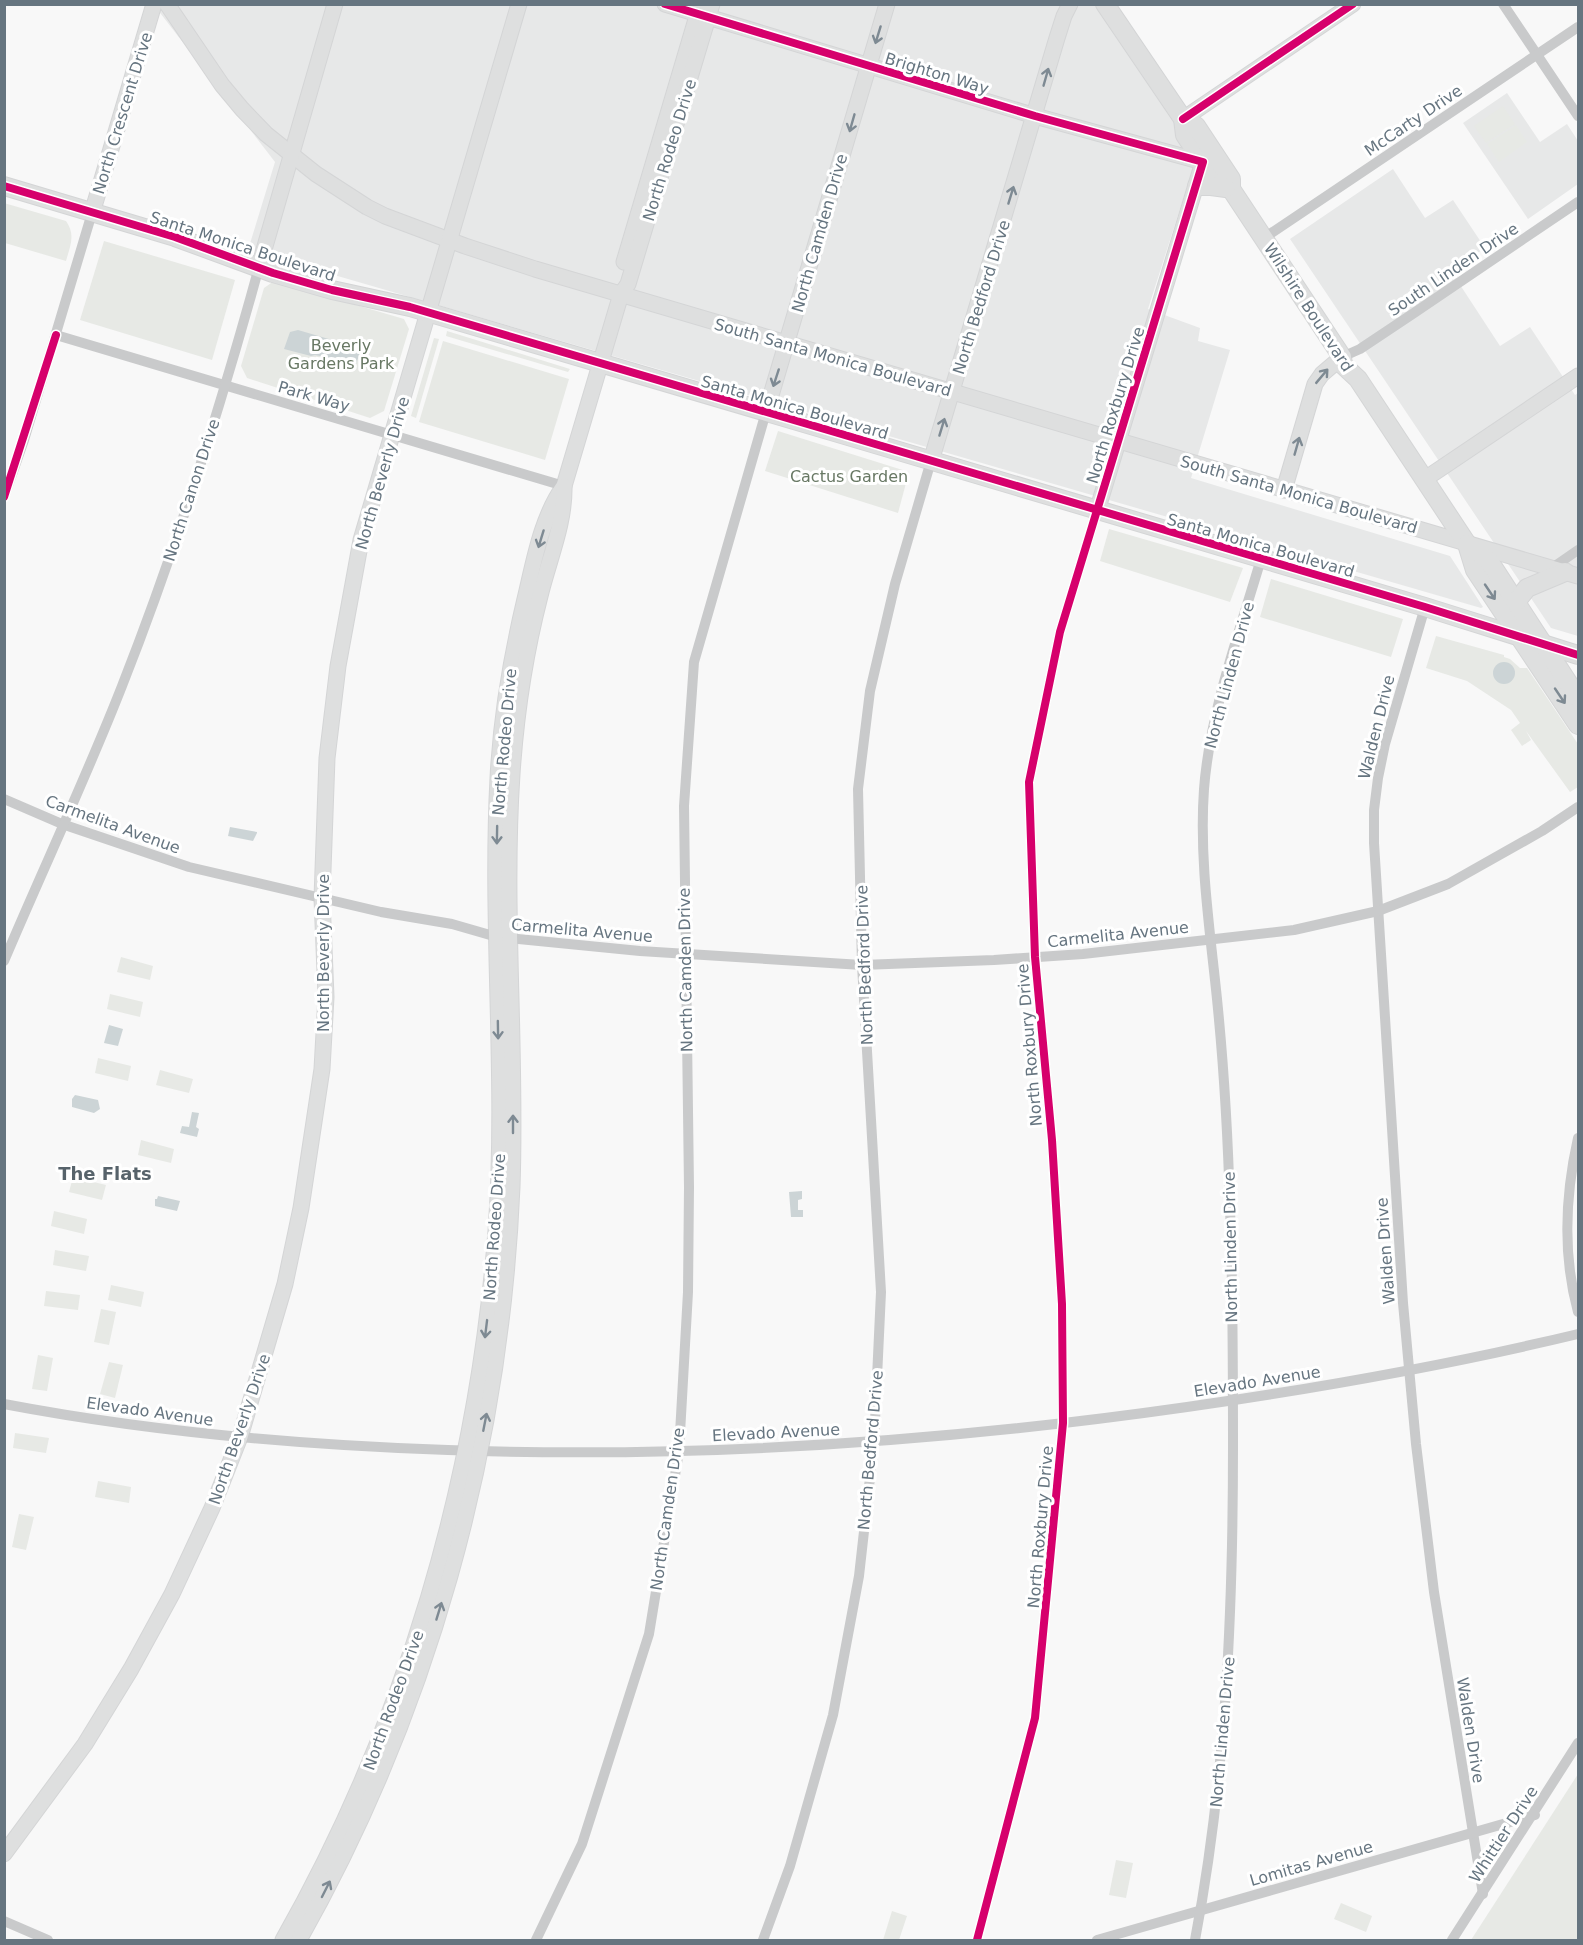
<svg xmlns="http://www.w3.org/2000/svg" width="1583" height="1945" font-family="'DejaVu Sans',sans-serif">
	<rect width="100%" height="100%" fill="#f8f8f8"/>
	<g fill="#e7e8e8">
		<path d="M 154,5 L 1095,5 L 1175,123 L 1193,168 L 1148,309 L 1200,328 L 1198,341 L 1230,350 L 1191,478 L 1450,556 L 1483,607 L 1481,608 L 248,250 L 275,162 Z"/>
		<path d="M 1507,93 L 1540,142 L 1567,124 L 1578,141 L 1578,184 L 1528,219 L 1463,123 Z"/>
		<path d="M 1393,169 L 1425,218 L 1453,200 L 1485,248 L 1451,271 L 1500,346 L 1530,327 L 1575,395 L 1578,393 L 1578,636 L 1551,628 L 1290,239 Z"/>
	</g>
	<g fill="#e7e9e5">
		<path d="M 1503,106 L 1515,124 L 1486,143 L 1474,126 Z"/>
		<path d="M 1516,125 L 1527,142 L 1499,162 L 1487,144 Z"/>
		<path d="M 4,203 L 66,221 C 76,235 70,246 66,261 L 5,243 Z"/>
		<path d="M 104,241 L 235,280 L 212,360 L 80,320 Z"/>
		<path d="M 274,281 L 404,319 L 409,329 L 384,411 L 370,418 L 247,378 L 241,366 L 264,288 Z"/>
		<path d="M 447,331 L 570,369 L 568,372 L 446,336 Z"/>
		<path d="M 434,338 L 439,339 L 416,418 L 411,416 Z"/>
		<path d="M 443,341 L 569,379 L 545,460 L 419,422 Z"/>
		<path d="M 778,431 L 909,472 L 898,513 L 765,471 Z"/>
		<path d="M 1109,529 L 1243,568 L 1230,602 L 1100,561 Z"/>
		<path d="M 1271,579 L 1403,619 L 1391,657 L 1260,617 Z"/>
		<path d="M 1436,636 L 1504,655 L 1504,657 L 1510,659 L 1520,668 L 1527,668 L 1578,744 L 1578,787 L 1570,792 L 1526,731 L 1531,740 L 1522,746 L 1511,730 L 1520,723 L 1511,710 L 1467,681 L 1426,668 Z"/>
		<path d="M 121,957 L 153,966 L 150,980 L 117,972 Z"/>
		<path d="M 110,994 L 143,1002 L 140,1017 L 107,1009 Z"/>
		<path d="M 98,1058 L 131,1066 L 128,1081 L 95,1073 Z"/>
		<path d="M 160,1070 L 193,1079 L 189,1093 L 156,1085 Z"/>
		<path d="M 141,1140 L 174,1149 L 171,1163 L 138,1155 Z"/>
		<path d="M 73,1177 L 106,1185 L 102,1200 L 69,1192 Z"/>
		<path d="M 54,1211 L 87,1219 L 84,1234 L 51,1226 Z"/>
		<path d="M 55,1250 L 89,1256 L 86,1271 L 53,1265 Z"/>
		<path d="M 111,1285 L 144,1292 L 141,1307 L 108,1300 Z"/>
		<path d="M 46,1291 L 80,1295 L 78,1310 L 44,1306 Z"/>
		<path d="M 101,1309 L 116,1312 L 109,1345 L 94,1342 Z"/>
		<path d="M 38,1355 L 53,1358 L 47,1391 L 32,1389 Z"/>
		<path d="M 109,1362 L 123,1365 L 115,1398 L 100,1394 Z"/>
		<path d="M 15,1433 L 49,1438 L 46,1453 L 13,1448 Z"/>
		<path d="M 98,1481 L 131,1487 L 129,1503 L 95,1497 Z"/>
		<path d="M 19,1514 L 34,1517 L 26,1550 L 12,1547 Z"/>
		<path d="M 1578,1774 L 1578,1940 L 1471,1940 Z"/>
		<path d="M 1116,1860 L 1133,1863 L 1126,1898 L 1109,1895 Z"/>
		<path d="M 1341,1903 L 1372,1916 L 1366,1932 L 1334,1919 Z"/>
		<path d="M 892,1911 L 907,1916 L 899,1940 L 883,1940 Z"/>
	</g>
	<g fill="#ccd4d6">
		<path d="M 298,330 L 356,347 L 360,353 L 354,369 L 328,362 L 325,357 L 315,355 L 311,356 L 284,349 L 290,332 Z"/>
		<circle cx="1504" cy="673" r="11"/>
		<path d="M 230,827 L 257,832 L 257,833 L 253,841 L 228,836 Z"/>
		<path d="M 109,1025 L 123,1029 L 118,1046 L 104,1043 Z"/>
		<path d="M 75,1095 L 98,1100 L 100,1109 L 94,1113 L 72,1107 L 72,1099 Z"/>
		<path d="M 192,1112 L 199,1113 L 196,1127 L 199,1129 L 197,1137 L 180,1133 L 182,1126 L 189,1127 Z"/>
		<path d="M 802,1191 L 802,1199 L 798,1200 L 798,1210 L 803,1210 L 803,1217 L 791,1217 L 789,1192 Z"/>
		<path d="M 158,1196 L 180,1201 L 177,1211 L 155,1206 L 155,1199 L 157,1199 Z"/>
	</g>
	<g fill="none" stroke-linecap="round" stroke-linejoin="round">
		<defs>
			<g id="secondary">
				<path d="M 167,4 L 222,85 L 242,109 L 266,134 L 316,174 L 367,207 L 385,216 L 465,246 L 535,269 L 1578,576"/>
				<path d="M 665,4 L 1035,116 L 1203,162 L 1097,511"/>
				<path d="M 1183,119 L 1353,4"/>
				<path d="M 92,213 L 154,4"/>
				<path d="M 624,262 L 700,6"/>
				<path d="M 259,267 L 335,4"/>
				<path d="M 766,412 L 887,4"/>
				<path d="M 931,461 L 1057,38 L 1064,16 L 1070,4"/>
				<path d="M 1425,479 L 1578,376"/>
				<path d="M 1284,490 L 1315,384 L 1322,374 L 1342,357"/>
				<path d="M 4,1854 L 85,1744 L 131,1669 L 172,1594 L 212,1508 L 240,1437 L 285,1284 L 301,1208 L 322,1069 L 326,997 L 322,898 L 327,758 L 338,666 L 361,540 L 519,4"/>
				<path d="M 283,1940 C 406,1723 477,1480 496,1231 C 507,1080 490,929 498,778 C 501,718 511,658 525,599 C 534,562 541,518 564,486 L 621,294 L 628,284 L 712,4"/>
				<path d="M 299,1940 C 428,1712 501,1450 512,1187 C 517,1050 503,911 512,774 C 516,714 525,654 540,596 C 549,559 565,523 564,486"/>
			</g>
			<g id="primary">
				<path d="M 1105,4 L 1183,119 L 1185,135 L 1203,162 L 1218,184 L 1231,189"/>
				<path d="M 1183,119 L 1196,126 L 1231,179 L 1231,189 L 1342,357 L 1343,365 L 1358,379 L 1467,544 L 1475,570 L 1578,725"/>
				<path d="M 4,186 L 175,237 L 273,273 L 332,290 L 410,307 L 838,433 L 1425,607 L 1578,655"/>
				<path d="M 1197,186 L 1211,186 L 1226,188"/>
				<path d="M 1467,544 L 1489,561 L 1578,698"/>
				<path d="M 1516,602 L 1527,588 L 1565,572"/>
			</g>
		</defs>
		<use href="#secondary" stroke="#d4d5d6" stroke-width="17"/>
		<use href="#primary" stroke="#d4d5d6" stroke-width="20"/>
		<g stroke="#c9cacb" stroke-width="10">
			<path d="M 1503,4 L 1578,116"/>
			<path d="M 1264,238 L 1578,27"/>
			<path d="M 56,335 L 564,486"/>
			<path d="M 1342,357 L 1360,349 L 1414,313 L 1578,202"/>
			<path d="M 4,497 L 24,440 L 92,213"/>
			<path d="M 1552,568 L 1578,550"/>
			<path d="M 1425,607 L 1385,744 L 1378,778 L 1374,810 L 1374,843 L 1403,1303 L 1416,1444 L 1434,1592 L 1483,1894"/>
			<path d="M 4,799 L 62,824 L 189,867 L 381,912 L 452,924 L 497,937 L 640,951 L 862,965 L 994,960 L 1083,954 L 1294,930 L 1378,911 L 1448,884 L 1542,831 L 1578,807"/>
			<path d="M 4,961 C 43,869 86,778 122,686 C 176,549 220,409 259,267"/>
			<path d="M 1578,1138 C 1565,1196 1562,1253 1578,1312"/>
			<path d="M 4,1404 C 151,1432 299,1445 448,1450 C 695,1459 942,1442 1187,1407 C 1319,1388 1449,1365 1578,1334"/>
			<path d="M 4,1921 L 48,1940"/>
			<path d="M 536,1940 L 582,1844 L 649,1634 L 679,1451 L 688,1292 L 689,1187 L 684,806 L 694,662 L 766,412"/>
			<path d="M 763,1940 L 790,1866 L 833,1715 L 859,1576 L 874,1442 L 881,1292 L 862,965 L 858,789 L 870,691 L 895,584 L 931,461"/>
			<path d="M 977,1940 L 1035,1718 L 1063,1423 L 1062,1304 L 1052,1140 L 1035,957 L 1029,782 L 1060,632 L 1097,511"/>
			<path d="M 1097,1940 L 1535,1815"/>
			<path d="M 1195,1940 C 1226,1777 1233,1612 1233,1446 C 1233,1367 1233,1287 1230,1208 C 1228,1138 1224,1068 1217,999 C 1210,930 1199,859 1204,789 C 1210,711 1239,634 1261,559"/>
			<path d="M 1452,1940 L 1578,1743"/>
		</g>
		<use href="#secondary" stroke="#dedfdf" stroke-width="15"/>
		<use href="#primary" stroke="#dedfdf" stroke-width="18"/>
		<defs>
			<g id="cycleway">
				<path d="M 665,4 L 1035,116 L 1203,162 L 1060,632 L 1029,782 L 1035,957 L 1052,1140 L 1062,1304 L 1063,1423 L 1035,1718 L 977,1940"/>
				<path d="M 1183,119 L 1353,4"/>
				<path d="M 4,186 L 175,237 L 273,273 L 332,290 L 410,307 L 838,433 L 1425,607 L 1578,655"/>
				<path d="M 4,497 L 56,335"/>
			</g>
		</defs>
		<use href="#cycleway" stroke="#fff" stroke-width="11"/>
		<use href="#cycleway" stroke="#d6006c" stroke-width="8"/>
	</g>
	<defs><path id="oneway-shaft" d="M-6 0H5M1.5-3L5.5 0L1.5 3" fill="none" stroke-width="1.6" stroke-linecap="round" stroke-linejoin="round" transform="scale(1.5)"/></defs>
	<g stroke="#7e8a93">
		<use href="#oneway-shaft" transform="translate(878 35) rotate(107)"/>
		<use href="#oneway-shaft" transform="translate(1046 77) rotate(-74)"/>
		<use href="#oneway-shaft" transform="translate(852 123) rotate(106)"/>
		<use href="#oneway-shaft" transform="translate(1011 195) rotate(-73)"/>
		<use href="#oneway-shaft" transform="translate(1322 376) rotate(-50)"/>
		<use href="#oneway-shaft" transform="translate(776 378) rotate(108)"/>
		<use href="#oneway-shaft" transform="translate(942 427) rotate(-73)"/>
		<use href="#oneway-shaft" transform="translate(1297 446) rotate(-74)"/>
		<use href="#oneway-shaft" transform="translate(541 539) rotate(107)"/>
		<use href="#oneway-shaft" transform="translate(1490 592) rotate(56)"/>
		<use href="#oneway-shaft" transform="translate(1560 696) rotate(56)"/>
		<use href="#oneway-shaft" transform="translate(497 835) rotate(91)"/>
		<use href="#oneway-shaft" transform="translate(498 1030) rotate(89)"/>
		<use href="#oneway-shaft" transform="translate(513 1124) rotate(-90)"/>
		<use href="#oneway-shaft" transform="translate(486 1329) rotate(97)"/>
		<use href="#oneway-shaft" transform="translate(485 1422) rotate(-79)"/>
		<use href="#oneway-shaft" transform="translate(439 1611) rotate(-73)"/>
		<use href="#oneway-shaft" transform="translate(326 1889) rotate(-63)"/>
	</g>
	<g text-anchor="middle" stroke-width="6" stroke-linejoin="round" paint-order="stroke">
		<g font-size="16" fill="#667580" stroke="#fff">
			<text transform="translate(937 73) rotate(17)" y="6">Brighton Way</text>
			<text transform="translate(122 113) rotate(-73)" y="6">North Crescent Drive</text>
			<text transform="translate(1413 120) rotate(-34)" y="6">McCarty Drive</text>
			<text transform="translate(669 150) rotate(-73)" y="6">North Rodeo Drive</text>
			<text transform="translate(819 233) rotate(-74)" y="6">North Camden Drive</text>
			<text transform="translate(243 246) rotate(18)" y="6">Santa Monica Boulevard</text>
			<text transform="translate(1453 269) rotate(-34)" y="6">South Linden Drive</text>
			<text transform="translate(981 297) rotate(-73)" y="6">North Bedford Drive</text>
			<text transform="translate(1309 307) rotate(57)" y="6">Wilshire Boulevard</text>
			<text transform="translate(833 357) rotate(16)" y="6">South Santa Monica Boulevard</text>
			<text transform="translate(314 396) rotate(16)" y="6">Park Way</text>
			<text transform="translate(1115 405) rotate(-73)" y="6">North Roxbury Drive</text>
			<text transform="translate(795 407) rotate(16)" y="6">Santa Monica Boulevard</text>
			<text transform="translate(382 473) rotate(-74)" y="6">North Beverly Drive</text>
			<text transform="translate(191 490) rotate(-72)" y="6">North Canon Drive</text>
			<text transform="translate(1299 494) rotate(16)" y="6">South Santa Monica Boulevard</text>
			<text transform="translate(1261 545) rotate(16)" y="6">Santa Monica Boulevard</text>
			<text transform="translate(1229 675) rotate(-75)" y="6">North Linden Drive</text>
			<text transform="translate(1376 727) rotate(-76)" y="6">Walden Drive</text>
			<text transform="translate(504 742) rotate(-85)" y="6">North Rodeo Drive</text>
			<text transform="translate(113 824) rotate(20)" y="6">Carmelita Avenue</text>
			<text transform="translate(582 930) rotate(5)" y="6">Carmelita Avenue</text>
			<text transform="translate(1118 934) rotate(-6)" y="6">Carmelita Avenue</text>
			<text transform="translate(323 953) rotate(-90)" y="6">North Beverly Drive</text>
			<text transform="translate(864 965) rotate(-92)" y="6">North Bedford Drive</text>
			<text transform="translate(685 970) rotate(-91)" y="6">North Camden Drive</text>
			<text transform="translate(1029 1045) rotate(-95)" y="6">North Roxbury Drive</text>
			<text transform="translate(494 1227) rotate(-86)" y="6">North Rodeo Drive</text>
			<text transform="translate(1230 1247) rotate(-91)" y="6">North Linden Drive</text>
			<text transform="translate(1385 1251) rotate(-94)" y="6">Walden Drive</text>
			<text transform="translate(1257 1381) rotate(-9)" y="6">Elevado Avenue</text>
			<text transform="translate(150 1411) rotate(8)" y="6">Elevado Avenue</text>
			<text transform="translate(239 1429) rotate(-71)" y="6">North Beverly Drive</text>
			<text transform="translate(776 1432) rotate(-3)" y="6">Elevado Avenue</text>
			<text transform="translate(870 1450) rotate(-85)" y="6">North Bedford Drive</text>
			<text transform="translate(667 1509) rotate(-82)" y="6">North Camden Drive</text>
			<text transform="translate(1040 1527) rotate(-85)" y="6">North Roxbury Drive</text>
			<text transform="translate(393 1700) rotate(-70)" y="6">North Rodeo Drive</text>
			<text transform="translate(1471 1730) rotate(81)" y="6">Walden Drive</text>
			<text transform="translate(1222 1732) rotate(-85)" y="6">North Linden Drive</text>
			<text transform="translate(1503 1834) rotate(-57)" y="6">Whittier Drive</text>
			<text transform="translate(1311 1863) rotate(-16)" y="6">Lomitas Avenue</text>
		</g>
		<g font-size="16" fill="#687864" stroke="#fff">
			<text x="341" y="351">Beverly<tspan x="341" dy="18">Gardens Park</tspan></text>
			<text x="849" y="482">Cactus Garden</text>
		</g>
		<g font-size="18" font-weight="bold" fill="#57636b" stroke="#fff">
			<text x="105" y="1180">The Flats</text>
		</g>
	</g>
	<rect width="1583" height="1945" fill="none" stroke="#667580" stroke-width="12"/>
</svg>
